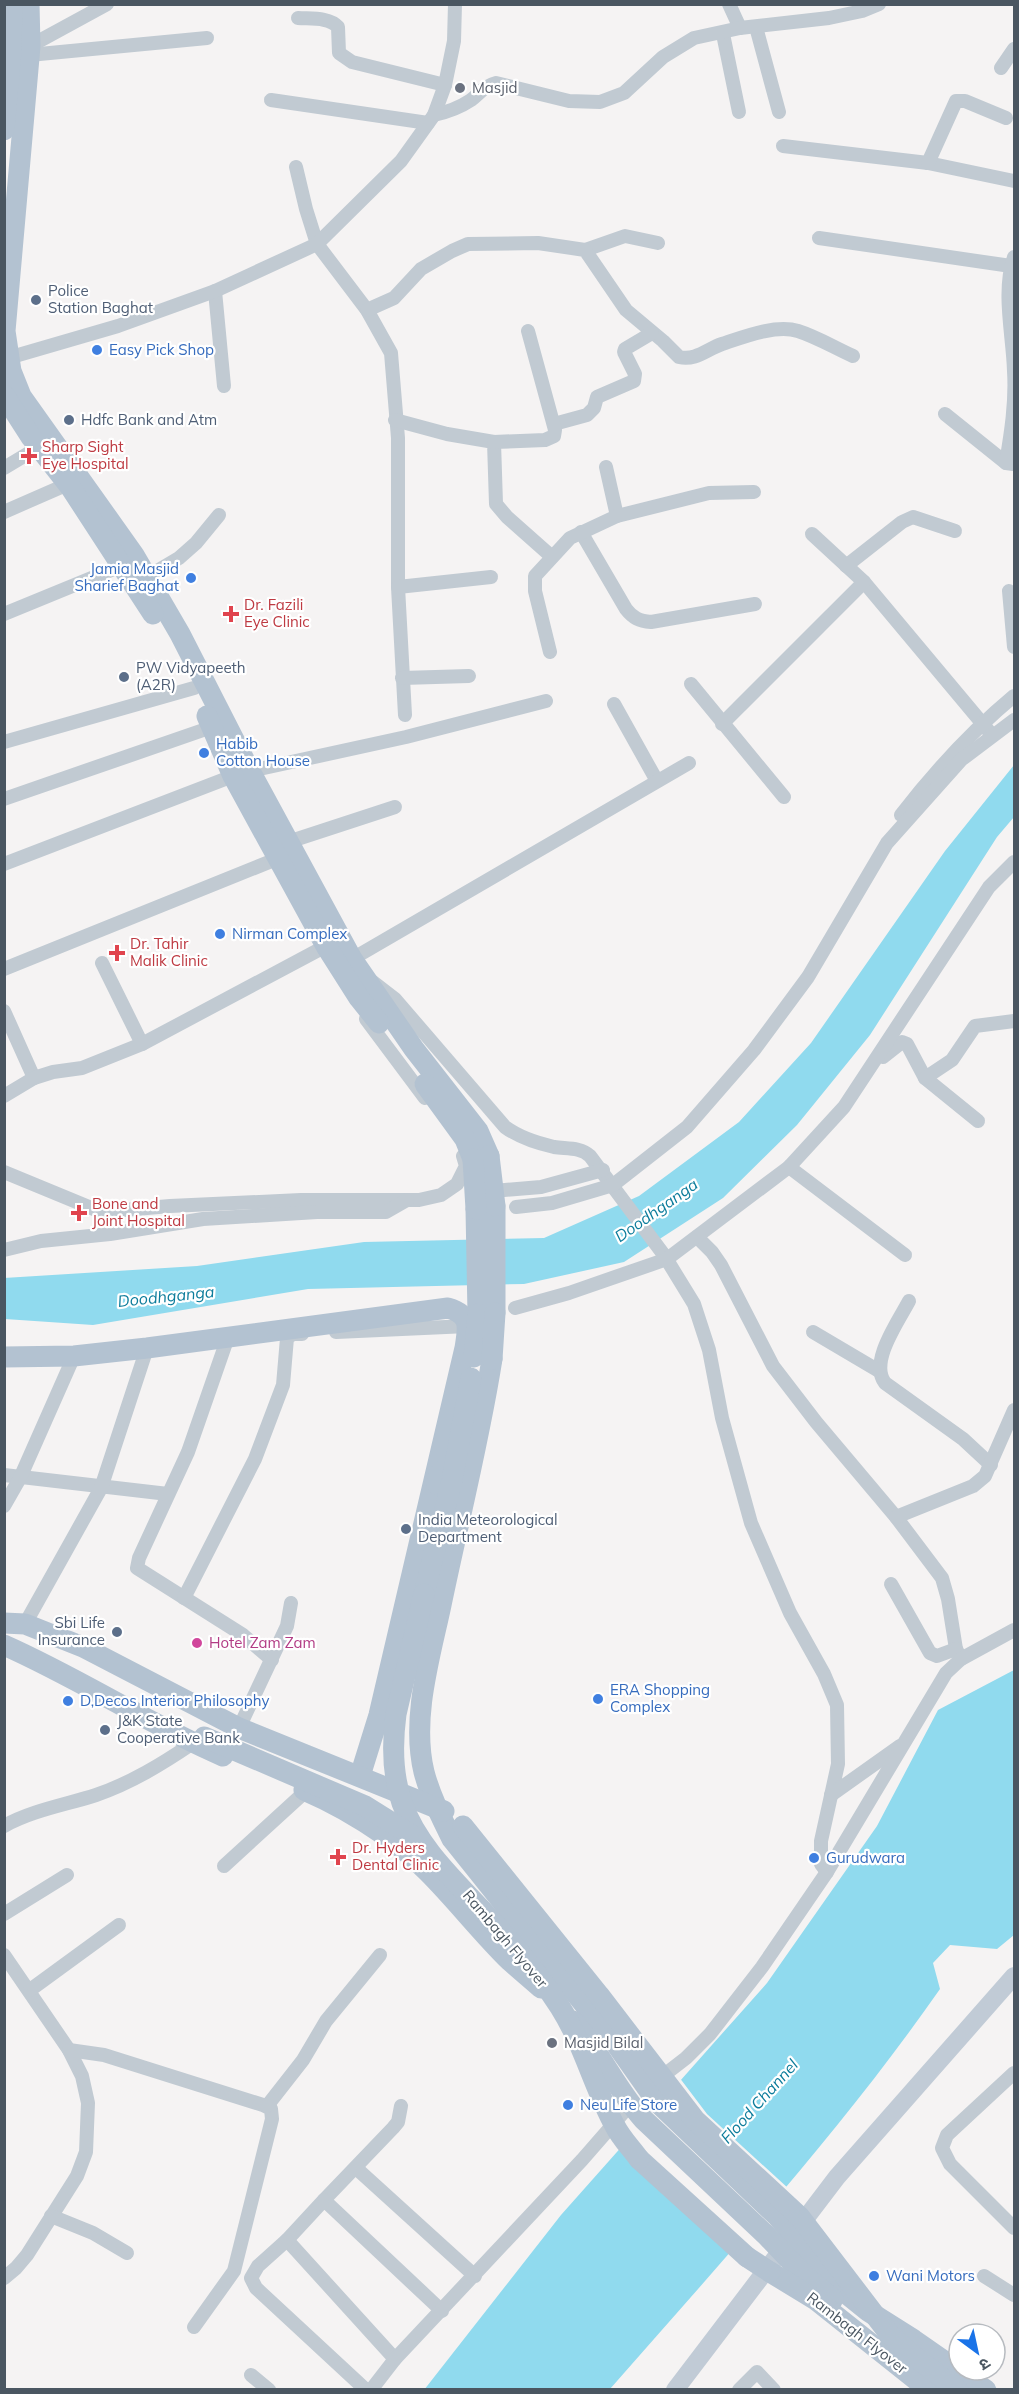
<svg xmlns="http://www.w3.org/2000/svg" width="1019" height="2394" font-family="Mulish,'Noto Sans Devanagari',sans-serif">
	<rect width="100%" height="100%" fill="#f5f3f3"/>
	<g fill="#90daee">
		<path d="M 1014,765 L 1014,817 L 997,837 L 870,1035 L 797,1125 L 723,1198 L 624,1262 L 524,1284 L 308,1289 L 93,1325 L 5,1319 L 4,1278 L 197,1266 L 364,1242 L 544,1238 L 639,1196 L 739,1122 L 811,1043 L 945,851 Z"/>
		<path d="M 1014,1670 L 1014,1935 L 997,1949 L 950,1945 L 933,1963 L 940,1989 C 841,2131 724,2259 610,2389 L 424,2390 L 561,2215 L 767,1983 L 877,1826 L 938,1710 Z"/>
	</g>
	<path fill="#f5f3f3" d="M 679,2077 L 707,2114 L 789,2189 L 736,2250 L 621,2142 Z"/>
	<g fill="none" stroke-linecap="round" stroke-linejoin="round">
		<g stroke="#c1cad2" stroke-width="14">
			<path d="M 729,4 L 740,28"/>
			<path d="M 298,18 C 311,19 329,17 338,27 L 339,53 L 352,62 L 445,85"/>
			<path d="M 756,27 L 779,112"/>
			<path d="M 723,34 L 739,112"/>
			<path d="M 30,46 L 107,4"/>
			<path d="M 29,55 L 207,38"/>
			<path d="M 1001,68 L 1014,49"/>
			<path d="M 271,100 L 428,123"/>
			<path d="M 434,115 C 448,112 459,108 471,100 C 480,93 484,86 496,83 L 569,101 L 600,102 L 624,93 L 663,57 L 694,38 L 740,28 L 829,18 L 862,11 L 879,4"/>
			<path d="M 783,146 L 928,163 L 1014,181"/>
			<path d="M 928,163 L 956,101 L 965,101 L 1006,118"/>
			<path d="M 296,167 L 306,209 L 317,244 L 367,310 L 391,353 L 398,438 L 398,587 L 405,715"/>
			<path d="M 819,238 L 1011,266"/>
			<path d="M 585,250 L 625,236 L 658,243"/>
			<path d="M 215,291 L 224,386"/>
			<path d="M 367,310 L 394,298 L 421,269 L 452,251 L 468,244 L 538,243 L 585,250 L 626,310 L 663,341 L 679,357 C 696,361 707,349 722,344 C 743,337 776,324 798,331 C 817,337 835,348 853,356"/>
			<path d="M 8,358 L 118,326 L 215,291 L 317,244 L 401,161 L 434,115 L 445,85 L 454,41 L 455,4"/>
			<path d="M 945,414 L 1006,463 L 1013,464"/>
			<path d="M 395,420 L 447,434 L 494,442 L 496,504 L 507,517 L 551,556"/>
			<path d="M 554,424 L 587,415 L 594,408 L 597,397 L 634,381 L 635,374 L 624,352 L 625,349 L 652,333"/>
			<path d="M 494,442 L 545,440 L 554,436 L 555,430 L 528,331"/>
			<path d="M 1006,463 C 1011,433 1016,402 1014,371 C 1013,335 1002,292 1014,257"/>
			<path d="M 606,467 L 617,516"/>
			<path d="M 4,468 L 39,447"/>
			<path d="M 4,512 L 68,484"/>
			<path d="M 581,532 L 626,609 C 633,618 639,621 651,622 L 755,604"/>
			<path d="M 812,534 L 864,582 L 992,735"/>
			<path d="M 846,566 L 902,522 L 913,517 L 955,531"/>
			<path d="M 147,577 L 179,558 L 196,543 L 219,515"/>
			<path d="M 398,587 L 491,577"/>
			<path d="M 1009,591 L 1014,647"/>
			<path d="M 4,614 L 121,566"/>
			<path d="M 550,652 L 535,591 L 535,576 L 570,538 L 617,516 L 709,493 L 754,492"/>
			<path d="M 402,678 L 469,676"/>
			<path d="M 691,684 L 784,797"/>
			<path d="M 614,704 L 657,781"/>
			<path d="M 722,724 L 864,582"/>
			<path d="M 4,742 L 194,688"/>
			<path d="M 250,771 L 406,737 L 546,701"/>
			<path d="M 4,799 L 212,727"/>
			<path d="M 901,815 C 935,771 972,731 1014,696"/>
			<path d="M 288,842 L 395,807"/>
			<path d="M 4,864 L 233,776"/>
			<path d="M 352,959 L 689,763"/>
			<path d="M 102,963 L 142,1044"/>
			<path d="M 4,969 L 279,858"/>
			<path d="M 373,982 L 395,999 L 505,1127 C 520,1138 536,1143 554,1147 C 567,1149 580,1147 590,1156 L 664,1255 L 694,1304 L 709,1350 L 722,1418 L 751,1523 L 790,1613 L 824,1674 L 837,1705 L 838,1764 L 821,1841 L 821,1864 L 827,1872"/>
			<path d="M 4,1011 L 34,1078"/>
			<path d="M 366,1019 L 425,1098"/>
			<path d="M 883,1057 L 902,1042 L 907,1044 L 925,1078 L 978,1121"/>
			<path d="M 925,1078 L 952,1060 L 975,1026 L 1014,1021"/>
			<path d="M 4,1096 L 34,1078 L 53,1072 L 82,1068 L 142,1044 L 326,946"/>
			<path d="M 789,1167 L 905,1255"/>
			<path d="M 4,1172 L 101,1212 L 170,1206 L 301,1200 L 419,1200 L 441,1195 L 457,1184 L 466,1166 L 463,1156"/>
			<path d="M 493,1191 L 541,1187 L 603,1170"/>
			<path d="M 516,1207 L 552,1203 L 613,1185 L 687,1127 L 754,1050 L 808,977 L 887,843 L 961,760 L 1014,720"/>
			<path d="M 697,1237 L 712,1252 L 721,1265 L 773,1366 L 816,1422 L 896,1517 L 942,1578 L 948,1599 L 956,1649 L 961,1659"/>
			<path d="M 4,1250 L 41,1241 L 110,1234 L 203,1219 L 317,1212 L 386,1212 L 407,1200"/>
			<path d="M 909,1301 C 898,1322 869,1362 885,1383 L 963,1439 L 991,1465"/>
			<path d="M 515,1308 L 569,1293 L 667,1259 L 789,1167 L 844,1107 L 989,887 L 1014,862"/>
			<path d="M 336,1332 L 468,1326 L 475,1323"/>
			<path d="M 813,1332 L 879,1371"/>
			<path d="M 228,1337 L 188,1452 L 139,1558 L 137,1568 L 243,1635 L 272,1660"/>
			<path d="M 4,1475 L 168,1494"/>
			<path d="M 4,1506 L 20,1478 L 74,1356"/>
			<path d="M 896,1517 L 973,1486 L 985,1476 L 1014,1410"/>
			<path d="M 891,1584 L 930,1653 L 937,1656 L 956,1649"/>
			<path d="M 184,1598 L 255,1459 L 283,1385 L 287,1338 L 293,1334 L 302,1334"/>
			<path d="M 25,1624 L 101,1488 L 147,1348"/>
			<path d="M 239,1728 L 287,1626 L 291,1603"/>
			<path d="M 831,1795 L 900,1746"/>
			<path d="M 4,1826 C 33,1810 65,1805 96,1795 C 131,1783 162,1764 193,1743"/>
			<path d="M 224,1866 L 306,1791"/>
			<path d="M 4,1914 L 67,1875"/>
			<path d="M 4,1955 L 69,2050 L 82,2076 L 88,2103 L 86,2152 L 77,2176 L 27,2255 L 16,2268 L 4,2278"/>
			<path d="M 30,1990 L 119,1925"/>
			<path d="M 69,2050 L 104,2055 L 263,2105 L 271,2109 L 272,2119 L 234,2271 L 194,2327"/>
			<path d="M 1014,2073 L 947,2135 L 942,2148 L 950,2164 L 1014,2228"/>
			<path d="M 655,2082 L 686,2058 L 710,2034 L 762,1967 L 827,1872 L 946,1673 L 961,1659 L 1014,1630"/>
			<path d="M 267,2106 L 303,2060 L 326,2021 L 380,1955"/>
			<path d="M 356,2168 L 475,2276"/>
			<path d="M 324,2200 L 393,2128 L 398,2122 L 401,2106"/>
			<path d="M 51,2216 L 93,2233 L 127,2253"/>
			<path d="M 287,2240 L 395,2359"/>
			<path d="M 984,2276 L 1014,2295"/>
			<path d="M 251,2375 L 269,2390"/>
			<path d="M 366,2390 L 256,2288 L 251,2278 L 258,2266 L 287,2240 L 324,2200 L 442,2311"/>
			<path d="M 371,2390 L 395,2359 L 582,2160 L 630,2105"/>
			<path d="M 739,2390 L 757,2372 L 774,2390"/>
		</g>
		<path stroke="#c1cbd6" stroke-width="18" d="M 675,2390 L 837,2177 L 1014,1976"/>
		<g stroke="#b3c2d1" stroke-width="21">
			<path d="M 29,4 L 30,46 L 5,331 L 11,371 L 21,396 L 134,555 L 180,634 L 250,771 L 352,959 L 414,1049 L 478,1131 L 489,1156"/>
			<path d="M 4,130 L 11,51 L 12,4"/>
			<path d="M 4,395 L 31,437 L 71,488 L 153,614"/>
			<path d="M 207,716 L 233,776 L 326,946 L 359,998 L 379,1023"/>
			<path d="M 425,1084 L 465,1139 L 473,1159"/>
			<path d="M 476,1209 L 478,1314"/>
			<path d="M 495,1313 L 495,1206"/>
			<path d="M 4,1357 L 74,1356 L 147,1348 L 448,1308 C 472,1315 468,1328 465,1348 L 379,1715 L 360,1776"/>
			<path d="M 492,1359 C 479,1442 458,1523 441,1605 C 430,1657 411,1718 424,1772 C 430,1795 441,1817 452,1839 L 616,2044 L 657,2102 L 778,2217 L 832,2282 L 868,2311 L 914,2340 L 986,2390"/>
			<path d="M 437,1484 L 439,1474 L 456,1459"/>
			<path d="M 424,1594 L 452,1480 L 471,1378"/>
			<path d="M 4,1623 L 25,1624 L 83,1647 L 239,1728 L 444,1811"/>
			<path d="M 4,1645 C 79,1678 148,1724 223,1756"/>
			<path d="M 304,1790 C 332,1802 360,1818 384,1835 C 433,1868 468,1920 510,1961 C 520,1970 531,1979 541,1988"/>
			<path d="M 573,2021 C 600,2051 616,2089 643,2119 L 766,2235 L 805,2276 L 833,2299"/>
			<path d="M 639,2159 L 747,2257"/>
			<path d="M 770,2272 L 816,2300 L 929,2390"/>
		</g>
		<g stroke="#b3c2d1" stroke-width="21">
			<path d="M 489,1156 L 495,1206"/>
			<path d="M 473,1159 L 476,1209"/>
			<path d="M 474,1357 L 478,1314"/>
			<path d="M 492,1359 L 495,1313"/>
			<path d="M 424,1594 L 396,1714 C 392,1744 392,1774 402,1803 C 417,1845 451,1877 480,1908 C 509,1939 537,1971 560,2007 C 584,2045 594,2088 615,2126 C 621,2138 631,2148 639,2159"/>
			<path d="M 204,1737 L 365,1806 L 421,1841"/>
			<path d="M 463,1826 L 599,1995 L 695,2120 L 800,2217 L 890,2335 L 911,2354 L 958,2390"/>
			<path d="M 747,2257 L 770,2272"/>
		</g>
	</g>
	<g fill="#6b7280" stroke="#fff" stroke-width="2">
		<circle cx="460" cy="88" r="6"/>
		<circle cx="552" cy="2043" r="6"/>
	</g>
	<g fill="#5c6f8a" stroke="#fff" stroke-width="2">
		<circle cx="36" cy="300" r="6"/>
		<circle cx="69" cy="420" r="6"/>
		<circle cx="124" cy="677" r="6"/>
		<circle cx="406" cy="1529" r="6"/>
		<circle cx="117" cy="1632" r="6"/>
		<circle cx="105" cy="1730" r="6"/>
	</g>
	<g fill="#3f7fe0" stroke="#fff" stroke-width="2">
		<circle cx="97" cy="350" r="6"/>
		<circle cx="191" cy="578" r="6"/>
		<circle cx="204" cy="753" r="6"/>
		<circle cx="220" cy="934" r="6"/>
		<circle cx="598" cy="1699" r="6"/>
		<circle cx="68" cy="1701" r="6"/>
		<circle cx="814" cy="1858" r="6"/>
		<circle cx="568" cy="2105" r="6"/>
		<circle cx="874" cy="2276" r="6"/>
	</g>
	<g fill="#e0444e" stroke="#fff" stroke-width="2">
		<path d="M26 447h6v6h6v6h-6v6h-6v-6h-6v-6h6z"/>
		<path d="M228 605h6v6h6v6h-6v6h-6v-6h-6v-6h6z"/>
		<path d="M114 944h6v6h6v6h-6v6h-6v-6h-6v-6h6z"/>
		<path d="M76 1204h6v6h6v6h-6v6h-6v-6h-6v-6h6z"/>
		<path d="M335 1848h6v6h6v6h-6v6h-6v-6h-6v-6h6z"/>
	</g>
	<circle fill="#d1479c" stroke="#fff" stroke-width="2" cx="197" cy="1643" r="6"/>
	<g text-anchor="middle" stroke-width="4.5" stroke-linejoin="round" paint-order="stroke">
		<g font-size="15" fill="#5b616d" stroke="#fff" text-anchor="start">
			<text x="472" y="93">Masjid</text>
			<text x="564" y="2048">Masjid Bilal</text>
		</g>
		<g font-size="15" fill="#4e5e75" stroke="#fff" text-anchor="start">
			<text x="48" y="296">Police<tspan x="48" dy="17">Station Baghat</tspan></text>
			<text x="81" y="425">Hdfc Bank and Atm</text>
			<text x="136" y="673">PW Vidyapeeth<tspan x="136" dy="17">(A2R)</tspan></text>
			<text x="418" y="1525">India Meteorological<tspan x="418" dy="17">Department</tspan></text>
			<text x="105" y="1628" text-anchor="end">Sbi Life<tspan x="105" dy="17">Insurance</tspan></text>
			<text x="117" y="1726">J&amp;K State<tspan x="117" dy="17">Cooperative Bank</tspan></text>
		</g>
		<g font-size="15" fill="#366cbe" stroke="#fff" text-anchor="start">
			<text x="109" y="355">Easy Pick Shop</text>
			<text x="179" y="574" text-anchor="end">Jamia Masjid<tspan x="179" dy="17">Sharief Baghat</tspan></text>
			<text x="216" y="749">Habib<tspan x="216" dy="17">Cotton House</tspan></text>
			<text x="232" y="939">Nirman Complex</text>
			<text x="610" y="1695">ERA Shopping<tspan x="610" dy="17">Complex</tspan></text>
			<text x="80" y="1706">D,Decos Interior Philosophy</text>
			<text x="826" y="1863">Gurudwara</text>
			<text x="580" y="2110">Neu Life Store</text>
			<text x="886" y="2281">Wani Motors</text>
		</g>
		<g font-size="15" fill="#be3a42" stroke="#fff" text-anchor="start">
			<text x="42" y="452">Sharp Sight<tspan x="42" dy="17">Eye Hospital</tspan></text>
			<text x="244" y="610">Dr. Fazili<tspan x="244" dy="17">Eye Clinic</tspan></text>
			<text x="130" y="949">Dr. Tahir<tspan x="130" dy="17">Malik Clinic</tspan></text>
			<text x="92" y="1209">Bone and<tspan x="92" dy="17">Joint Hospital</tspan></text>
			<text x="352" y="1853">Dr. Hyders<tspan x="352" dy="17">Dental Clinic</tspan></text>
		</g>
		<g font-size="15" fill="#b23c85" stroke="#fff" text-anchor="start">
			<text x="209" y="1648">Hotel Zam Zam</text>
		</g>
		<g font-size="15" fill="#4a5661" stroke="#fff">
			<text transform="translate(505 1939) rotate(50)" y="5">Rambagh Flyover</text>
			<text transform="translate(857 2333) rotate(38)" y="5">Rambagh Flyover</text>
		</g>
		<g font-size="16" font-style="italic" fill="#0c7c9b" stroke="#fff">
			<text transform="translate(656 1210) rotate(-35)" y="6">Doodhganga</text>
			<text transform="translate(166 1296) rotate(-6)" y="6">Doodhganga</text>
			<text transform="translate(759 2101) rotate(-48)" y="6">Flood Channel</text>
		</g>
	</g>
	<rect width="1019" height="2394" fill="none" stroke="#4a5661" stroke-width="12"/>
	<g transform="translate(977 2352) rotate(147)"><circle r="28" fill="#ffffff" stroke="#b7bbc0" stroke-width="1.5"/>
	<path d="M0-4.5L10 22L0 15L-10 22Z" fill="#1a73e8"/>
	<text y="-9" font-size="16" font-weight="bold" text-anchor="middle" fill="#4a5661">उ</text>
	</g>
</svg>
